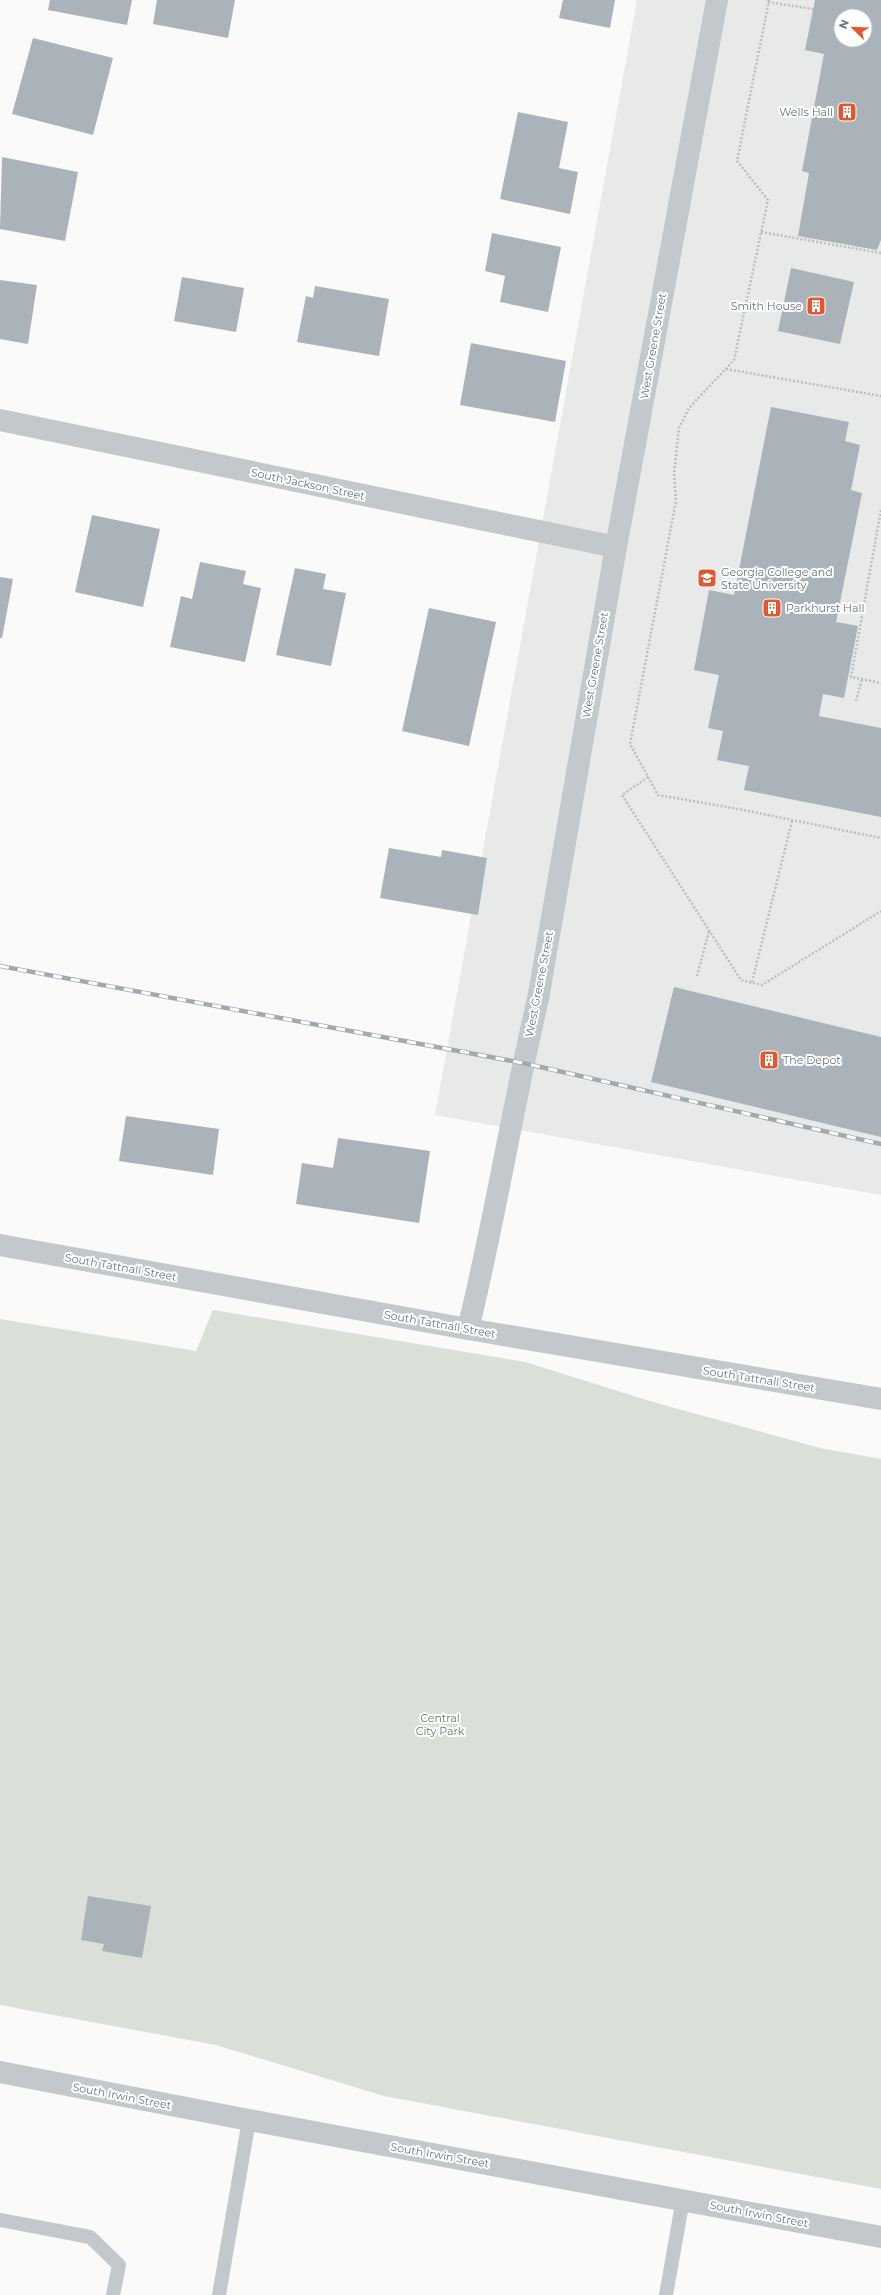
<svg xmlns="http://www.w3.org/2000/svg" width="881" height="2295" font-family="Montserrat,sans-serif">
	<rect width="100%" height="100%" fill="#fafaf8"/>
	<path fill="#e8e9e9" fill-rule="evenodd" d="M 637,0 L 881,0 L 881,1195 L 435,1115 ZM 841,16 L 865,16 L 865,40 L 841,40 Z"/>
	<path fill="#dadfd7" d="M 213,1310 L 525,1362 L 653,1402 L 820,1448 L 881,1459 L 881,2189 L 384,2096 L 216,2045 L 0,2005 L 0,1319 L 196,1351 Z"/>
	<g fill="#aab3b9" fill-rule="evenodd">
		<path d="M 50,0 L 132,0 L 127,25 L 48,10 Z"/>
		<path d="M 157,0 L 235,0 L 228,38 L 153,24 Z"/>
		<path d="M 563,0 L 615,0 L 610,28 L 559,18 Z"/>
		<path d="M 815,0 L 881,0 L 881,240 L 877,250 L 798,236 L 809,173 L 802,171 L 824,54 L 805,50 ZM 841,16 L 865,16 L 865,40 L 841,40 Z"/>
		<path d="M 33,38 L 113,58 L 93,135 L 12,114 Z"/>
		<path d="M 518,112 L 568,122 L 559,168 L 578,172 L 570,214 L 500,199 Z"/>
		<path d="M 2,157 L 78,172 L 65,241 L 0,229 Z"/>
		<path d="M 492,233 L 561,247 L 548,312 L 500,302 L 505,276 L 485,271 Z"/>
		<path d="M 791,268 L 854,282 L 840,344 L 778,331 Z"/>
		<path d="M 182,277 L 244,288 L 236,332 L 174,321 Z"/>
		<path d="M 0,280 L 37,285 L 28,344 L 0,339 Z"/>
		<path d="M 315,286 L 389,299 L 379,356 L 297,342 L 306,296 L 313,298 Z"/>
		<path d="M 471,343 L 566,361 L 555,422 L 460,405 Z"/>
		<path d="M 771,407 L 849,422 L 845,441 L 860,445 L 851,490 L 862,493 L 836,622 L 858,626 L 844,698 L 823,694 L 819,716 L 881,728 L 881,817 L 744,790 L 749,766 L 717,760 L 723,731 L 708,728 L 719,675 L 694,670 L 709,590 L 734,595 Z"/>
		<path d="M 92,515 L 160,529 L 143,607 L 75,592 Z"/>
		<path d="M 200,562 L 246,571 L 243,584 L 261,588 L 245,662 L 170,647 L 181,596 L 192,599 Z"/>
		<path d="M 295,568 L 326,574 L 323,589 L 346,593 L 331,666 L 276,655 Z"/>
		<path d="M 0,577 L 13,579 L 2,638 L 0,638 Z"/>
		<path d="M 429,608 L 496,622 L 469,746 L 402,731 Z"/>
		<path d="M 389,848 L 441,857 L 442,850 L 487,858 L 478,915 L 380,898 Z"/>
		<path d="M 674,987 L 881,1037 L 881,1137 L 651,1082 Z"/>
		<path d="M 126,1116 L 219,1129 L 213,1175 L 119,1161 Z"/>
		<path d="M 338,1138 L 430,1151 L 419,1223 L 296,1204 L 302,1163 L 333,1168 Z"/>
		<path d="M 88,1896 L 151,1906 L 142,1958 L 102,1951 L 104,1944 L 81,1940 Z"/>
	</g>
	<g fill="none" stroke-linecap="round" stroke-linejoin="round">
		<g stroke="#bbbfc2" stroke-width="2.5" stroke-dasharray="2 2" stroke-linecap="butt">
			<path d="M 769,0 L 737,161 L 768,200 L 734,360 L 689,408 L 679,428 L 674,474 L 676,501 L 630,744 L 658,795 L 738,809 L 881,838"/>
			<path d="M 768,2 L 813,9"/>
			<path d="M 761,232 L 881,253"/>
			<path d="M 726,369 L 881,396"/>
			<path d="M 881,510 L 851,677 L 881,683"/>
			<path d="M 856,701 L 862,679"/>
			<path d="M 648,777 L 622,795 L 741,980 L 762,985 L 881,911"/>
			<path d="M 697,976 L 709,931"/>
			<path d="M 752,982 L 792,821"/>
		</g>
		<g stroke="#c3c8cc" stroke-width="14">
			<path d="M 0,2220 L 90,2237 L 119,2265 L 113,2295"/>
			<path d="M 219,2295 L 249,2120"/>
			<path d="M 666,2295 L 683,2199"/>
		</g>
		<g stroke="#c3c8cc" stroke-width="22">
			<path d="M 0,420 L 616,547"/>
			<path d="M 0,1245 L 468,1329 L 881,1399"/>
			<path d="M 468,1329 C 495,1220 512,1109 538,999 L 616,547 L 717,0"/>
			<path d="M 0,2072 L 249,2120 L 881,2237"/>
		</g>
		<defs>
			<path id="rail" d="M 0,966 L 523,1063 L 881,1144"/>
		</defs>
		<use href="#rail" stroke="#a2aab0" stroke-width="4.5"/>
		<use href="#rail" stroke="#fff" stroke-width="3" stroke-dasharray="9" stroke-linecap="butt"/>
	</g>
	<defs>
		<symbol id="building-square" viewBox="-11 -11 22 22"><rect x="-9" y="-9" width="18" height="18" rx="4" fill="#e4572e" stroke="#fff"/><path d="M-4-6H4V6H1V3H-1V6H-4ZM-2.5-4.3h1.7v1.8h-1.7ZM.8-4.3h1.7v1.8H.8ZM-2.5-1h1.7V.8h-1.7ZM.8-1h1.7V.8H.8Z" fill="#fff"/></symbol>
		<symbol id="university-square" viewBox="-11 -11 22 22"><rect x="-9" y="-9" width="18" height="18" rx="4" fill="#e4572e" stroke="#fff"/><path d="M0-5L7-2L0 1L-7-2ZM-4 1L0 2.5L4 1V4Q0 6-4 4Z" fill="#fff"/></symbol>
	</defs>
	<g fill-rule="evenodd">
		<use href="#building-square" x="836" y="101" width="22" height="22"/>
		<use href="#building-square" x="805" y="295" width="22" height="22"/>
		<use href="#university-square" x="696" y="567" width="22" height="22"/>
		<use href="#building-square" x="761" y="597" width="22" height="22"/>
		<use href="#building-square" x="758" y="1049" width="22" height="22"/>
	</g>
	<g text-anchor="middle" stroke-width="4" stroke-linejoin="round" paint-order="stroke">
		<g font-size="11" fill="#657683" stroke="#fff" text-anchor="start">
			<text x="833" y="116" text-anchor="end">Wells Hall</text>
			<text x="802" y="310" text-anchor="end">Smith House</text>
			<text x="721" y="576">Georgia College and<tspan x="721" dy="13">State University</tspan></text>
			<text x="786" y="612">Parkhurst Hall</text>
			<text x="783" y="1064">The Depot</text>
		</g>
		<g font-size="11" fill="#657683" stroke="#fff">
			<text transform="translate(653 346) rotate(-80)" y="4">West Greene Street</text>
			<text transform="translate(308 484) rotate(12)" y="4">South Jackson Street</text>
			<text transform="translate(595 665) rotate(-80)" y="4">West Greene Street</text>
			<text transform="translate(539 984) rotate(-79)" y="4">West Greene Street</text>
			<text transform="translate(121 1267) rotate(10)" y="4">South Tattnall Street</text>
			<text transform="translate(440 1324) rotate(10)" y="4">South Tattnall Street</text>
			<text transform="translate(759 1379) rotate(9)" y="4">South Tattnall Street</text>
			<text transform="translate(122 2096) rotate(11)" y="4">South Irwin Street</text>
			<text transform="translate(440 2155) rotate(10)" y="4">South Irwin Street</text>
			<text transform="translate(759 2214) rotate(11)" y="4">South Irwin Street</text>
		</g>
		<g font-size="11" fill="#687a64" stroke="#fff">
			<text x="440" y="1722">Central<tspan x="440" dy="13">City Park</tspan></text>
		</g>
	</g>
	<g transform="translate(853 28) rotate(293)"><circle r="19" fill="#ffffff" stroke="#c1c8cd"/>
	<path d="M0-3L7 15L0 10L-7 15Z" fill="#e4572e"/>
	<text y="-6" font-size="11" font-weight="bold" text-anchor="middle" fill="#657683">N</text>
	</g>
</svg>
